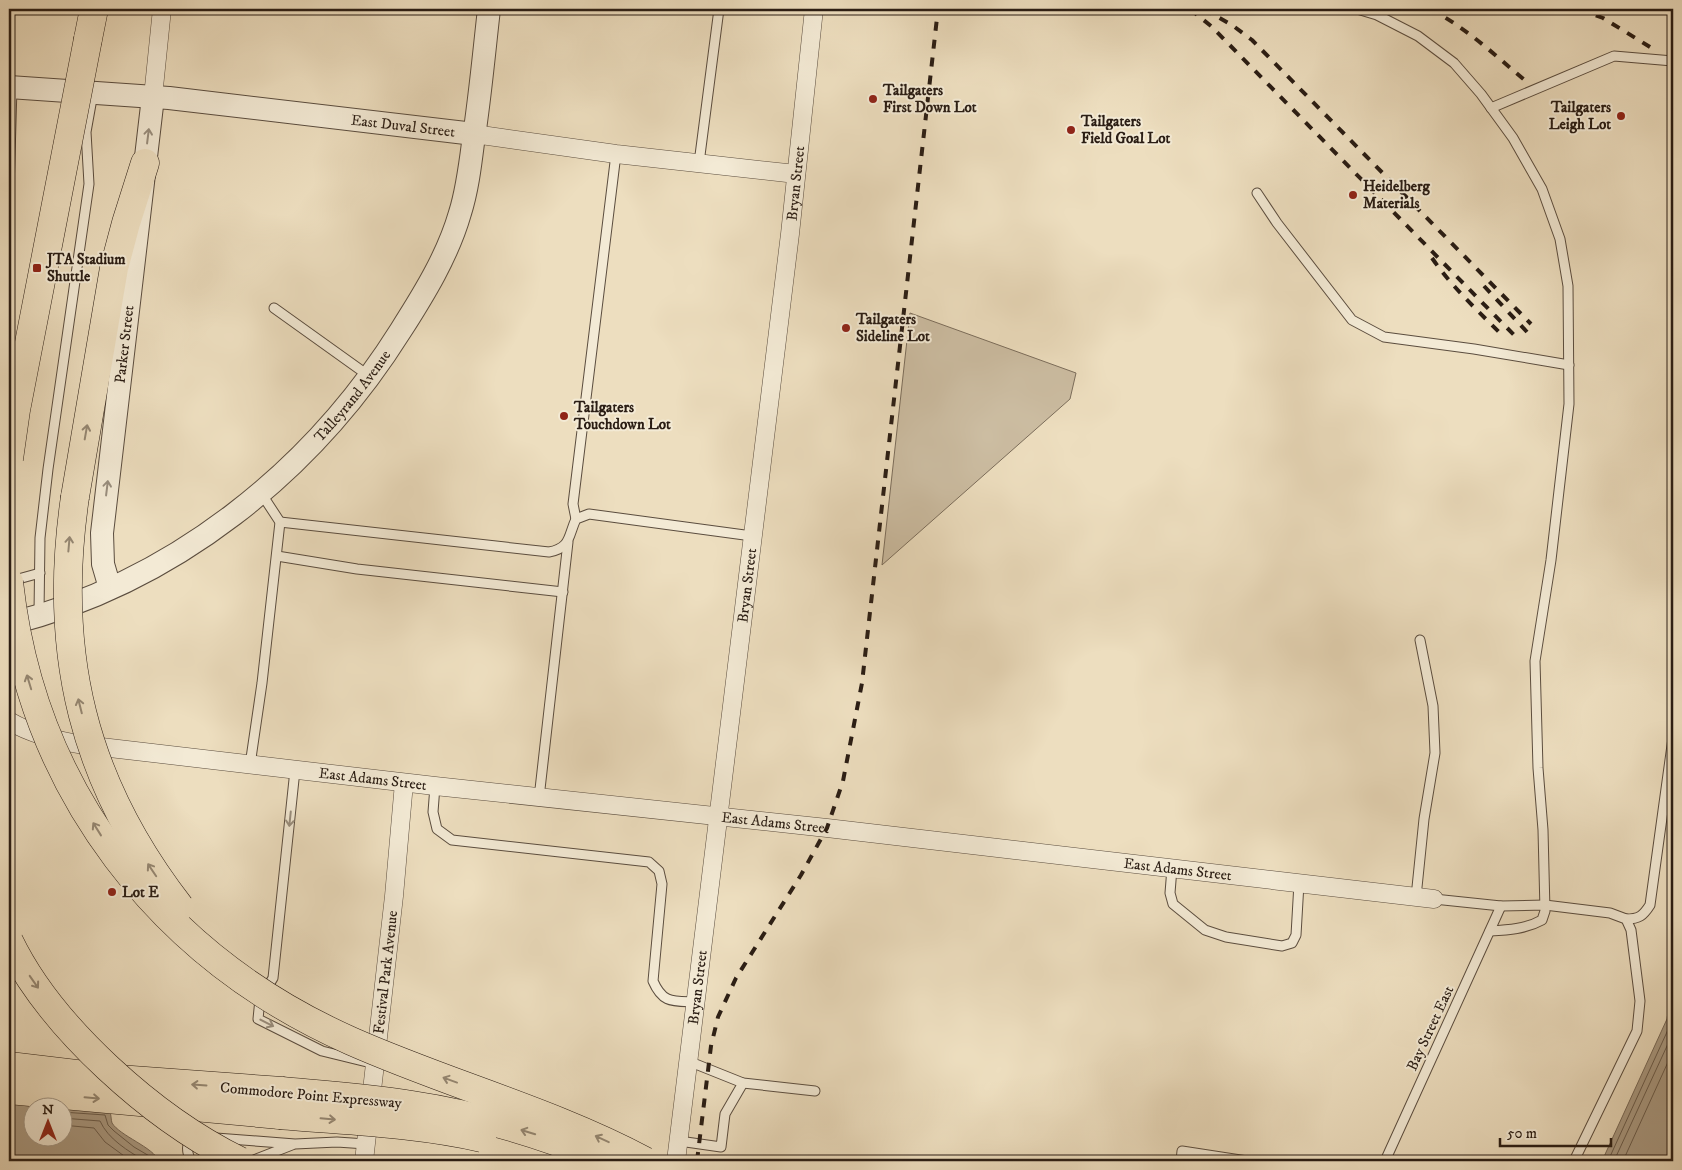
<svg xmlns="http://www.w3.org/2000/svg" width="1682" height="1170" font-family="'IM FELL DW Pica',serif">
	<rect width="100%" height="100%" fill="#eddebf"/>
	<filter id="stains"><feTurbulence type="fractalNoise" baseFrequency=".004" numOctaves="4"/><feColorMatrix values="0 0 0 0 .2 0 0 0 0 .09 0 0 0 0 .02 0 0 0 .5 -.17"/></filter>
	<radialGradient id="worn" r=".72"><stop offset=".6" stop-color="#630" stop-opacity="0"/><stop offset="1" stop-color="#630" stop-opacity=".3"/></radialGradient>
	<path fill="#ccbda2" stroke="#7b6d5b" d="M 910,313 L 1076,373 L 1070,399 L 882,565 Z"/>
	<g fill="#ab9c85" stroke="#776958" fill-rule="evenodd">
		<path d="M 1673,976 L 1673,1161 L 1602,1161 L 1667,1019 Z"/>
		<path d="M 9,1102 L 110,1111 C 111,1114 111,1120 112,1123 C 120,1136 153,1147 159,1161 L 9,1161 ZM 32,1108 L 62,1108 L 62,1138 L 32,1138 Z"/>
	</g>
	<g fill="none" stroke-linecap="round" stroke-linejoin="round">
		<g stroke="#6a5c4c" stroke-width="1">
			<path d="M 62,1112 L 105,1115 L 108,1125 L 114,1131 L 134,1147 L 151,1157 L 154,1161"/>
			<path d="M 62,1118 L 100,1121 C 108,1139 128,1151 145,1161"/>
			<path d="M 62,1125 L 94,1128 L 105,1142 L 131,1161"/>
			<path d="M 1608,1161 L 1672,1021 L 1673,1013"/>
			<path d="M 1614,1161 L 1673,1033"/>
			<path d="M 1623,1161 L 1673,1051"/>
		</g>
		<defs>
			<g id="service">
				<path d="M 1357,9 L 1377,15 L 1418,36 L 1454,63 L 1481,94 L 1513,138 L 1542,189 L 1560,239 L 1568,286 L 1569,404 L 1551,560 L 1535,661 L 1538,768 L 1543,830 L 1545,911 L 1542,920 C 1526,929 1508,930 1490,931"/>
				<path d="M 9,16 L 10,9"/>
				<path d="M 1491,108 L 1614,56 L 1673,61"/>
				<path d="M 699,163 L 719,9"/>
				<path d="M 9,191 L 12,87"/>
				<path d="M 1257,193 L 1277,223 L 1352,320 L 1384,337 L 1474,349 L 1569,365"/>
				<path d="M 274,308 L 369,376"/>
				<path d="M 576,519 L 573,504 L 616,154"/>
				<path d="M 280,522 L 549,552 C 571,548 568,536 576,519 L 589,514 L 752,536"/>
				<path d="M 277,556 L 357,569 L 563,592"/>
				<path d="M 11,581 L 40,573"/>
				<path d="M 39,613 L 40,538 L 48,469 L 89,184 L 86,132 L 93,93"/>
				<path d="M 250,765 L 262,683 L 280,522 L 261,493"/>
				<path d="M 295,770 L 273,978 L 260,999 L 258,1019 L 322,1051 L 375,1064"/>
				<path d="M 435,786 L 433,812 L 437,829 L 452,840 L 649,862 L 659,871 L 662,884 L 653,981 C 663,1004 673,1001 696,1002"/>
				<path d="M 539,798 L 568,542"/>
				<path d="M 1172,868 L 1170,893 L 1173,904 L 1205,930 L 1226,937 L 1282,946 L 1292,943 L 1296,935 L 1299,883"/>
				<path d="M 1416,897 L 1424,819 L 1435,753 L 1433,706 L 1420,640"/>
				<path d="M 1434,899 L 1501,906 L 1545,905 L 1610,913 L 1626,919 L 1631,930 L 1640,1001 L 1637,1031 L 1574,1161"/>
				<path d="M 1626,919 C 1639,919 1643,916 1650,905 L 1673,738"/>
				<path d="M 688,1061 L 743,1083 L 815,1091"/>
				<path d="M 216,1138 L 295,1144 L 337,1142 L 366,1144"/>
				<path d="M 679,1141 L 721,1147 L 725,1114 L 743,1083"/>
				<path d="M 191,1161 C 187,1153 185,1143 193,1137"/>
				<path d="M 251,1161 L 292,1145"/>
				<path d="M 1181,1161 L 1182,1151 L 1247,1161"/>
				<path d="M 1385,1161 L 1501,906"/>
			</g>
			<g id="minor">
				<path d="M 153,97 L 162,9"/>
				<path d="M 474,134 L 616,154 L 796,174"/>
				<path id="s1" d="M 9,721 C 33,735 58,741 84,745 L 435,786 L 827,828 L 1434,899"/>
				<path id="s2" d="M 364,1161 L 394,896 L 404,783"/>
				<path id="s3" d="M 676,1161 L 790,234 L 814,9"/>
			</g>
			<g id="tertiary">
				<path id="s4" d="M 9,87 L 169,98 L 474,134"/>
				<path id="s5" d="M 110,588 L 103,564 L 102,533 L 153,97"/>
				<path id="s6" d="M 9,624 C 173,583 312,472 401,330 C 424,294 448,255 460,213 C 467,191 470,167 473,143 C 480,98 484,53 489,9"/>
			</g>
			<g id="motorway">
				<path d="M 88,39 L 94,9"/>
				<path d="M 75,497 L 114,268 L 126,223 L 145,163"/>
				<path d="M 9,1066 L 118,1079 L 282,1091"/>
				<path d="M 9,1090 L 280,1115"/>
			</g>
		</defs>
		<use href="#service" stroke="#5b4d3f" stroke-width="11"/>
		<use href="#minor" stroke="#5b4d3f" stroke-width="19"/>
		<use href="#tertiary" stroke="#5b4d3f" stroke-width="24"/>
		<use href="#motorway" stroke="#2a1d14" stroke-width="29"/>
		<use href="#service" stroke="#f3ead5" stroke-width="9"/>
		<use href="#minor" stroke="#f3ead5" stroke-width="18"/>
		<use href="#tertiary" stroke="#f3ead5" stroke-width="22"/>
		<use href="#motorway" stroke="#eddebf" stroke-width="28"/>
		<g stroke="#2a1d14" stroke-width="4" stroke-dasharray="9 9" stroke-linecap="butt">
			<path d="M 1190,9 L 1211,26 L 1516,337"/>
			<path d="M 1204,9 L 1232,25 L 1252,40 L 1531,324"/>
			<path d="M 1430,9 C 1467,28 1497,57 1528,83"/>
			<path d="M 1579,9 L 1603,18 L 1650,47"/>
			<path d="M 1432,258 C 1452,287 1478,311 1502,335"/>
			<path d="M 1484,286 L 1527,332"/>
			<path d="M 697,1161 L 711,1046 L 718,1017 L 736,978 L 801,875 L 827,828 L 843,781 L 862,683 L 938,9"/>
		</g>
		<defs>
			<g id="motorway-bridge">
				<path d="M 9,459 L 16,410 L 88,39"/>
				<path d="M 75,497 C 52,653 83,782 180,907"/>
				<path d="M 9,582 C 32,791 160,956 351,1041 C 448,1084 551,1111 645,1161"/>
				<path d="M 9,941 C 51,1028 154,1119 240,1161"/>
				<path d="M 282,1091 C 326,1095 369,1098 412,1105 C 479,1115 544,1135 607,1161"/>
				<path d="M 280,1115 C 347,1121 416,1123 482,1138"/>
			</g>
		</defs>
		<use href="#motorway-bridge" stroke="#2a1d14" stroke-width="29" stroke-linecap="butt"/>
		<use href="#motorway-bridge" stroke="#eddebf" stroke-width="28"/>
	</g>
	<defs><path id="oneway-shaft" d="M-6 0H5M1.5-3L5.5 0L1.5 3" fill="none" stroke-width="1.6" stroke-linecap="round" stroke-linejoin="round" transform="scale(1.25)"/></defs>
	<g stroke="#998e7e">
		<use href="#oneway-shaft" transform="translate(148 136) rotate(-83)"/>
		<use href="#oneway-shaft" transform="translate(107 488) rotate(-83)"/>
		<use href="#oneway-shaft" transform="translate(290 819) rotate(96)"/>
		<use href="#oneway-shaft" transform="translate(267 1023) rotate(27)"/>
	</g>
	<g stroke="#958772">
		<use href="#oneway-shaft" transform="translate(86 432) rotate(-80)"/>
		<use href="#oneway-shaft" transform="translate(69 544) rotate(-85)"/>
		<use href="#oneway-shaft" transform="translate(29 682) rotate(-107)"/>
		<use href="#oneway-shaft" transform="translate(80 706) rotate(-104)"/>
		<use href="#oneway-shaft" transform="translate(97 829) rotate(-122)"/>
		<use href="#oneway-shaft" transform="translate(152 870) rotate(-124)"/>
		<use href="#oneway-shaft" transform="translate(34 982) rotate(55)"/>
		<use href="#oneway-shaft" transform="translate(450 1080) rotate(-160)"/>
		<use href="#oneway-shaft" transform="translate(199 1085) rotate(-176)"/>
		<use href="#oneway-shaft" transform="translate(92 1098) rotate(5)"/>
		<use href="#oneway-shaft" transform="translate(328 1119) rotate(5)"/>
		<use href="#oneway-shaft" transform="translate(528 1132) rotate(-163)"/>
		<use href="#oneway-shaft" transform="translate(602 1139) rotate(-155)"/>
	</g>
	<g fill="#8f2418" stroke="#f3ead5" stroke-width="2">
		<circle cx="873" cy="99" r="5"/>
		<circle cx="1621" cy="116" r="5"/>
		<circle cx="1071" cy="130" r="5"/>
		<circle cx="1353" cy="195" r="5"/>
		<rect x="32" y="263" width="10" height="10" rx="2.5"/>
		<circle cx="846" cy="328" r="5"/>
		<circle cx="564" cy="416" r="5"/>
		<circle cx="112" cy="892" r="5"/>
	</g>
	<g text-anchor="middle" stroke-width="4" stroke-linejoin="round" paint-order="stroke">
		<g font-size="15" font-weight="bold" fill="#2a1d14" stroke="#f3ead5" text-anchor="start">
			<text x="883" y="95">Tailgaters<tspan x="883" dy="17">First Down Lot</tspan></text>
			<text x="1611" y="112" text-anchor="end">Tailgaters<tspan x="1611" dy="17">Leigh Lot</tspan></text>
			<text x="1081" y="126">Tailgaters<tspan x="1081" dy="17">Field Goal Lot</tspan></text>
			<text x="1363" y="191">Heidelberg<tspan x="1363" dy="17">Materials</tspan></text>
			<text x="47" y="264">JTA Stadium<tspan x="47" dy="17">Shuttle</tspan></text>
			<text x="856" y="324">Tailgaters<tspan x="856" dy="17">Sideline Lot</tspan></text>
			<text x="574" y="412">Tailgaters<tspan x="574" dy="17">Touchdown Lot</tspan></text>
			<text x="122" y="897">Lot E</text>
		</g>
		<g font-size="15" fill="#2a1d14" stroke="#f3ead5">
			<text dy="5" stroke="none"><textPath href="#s4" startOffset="396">East Duval Street</textPath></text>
			<text dy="5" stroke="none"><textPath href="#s3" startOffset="985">Bryan Street</textPath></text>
			<text dy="5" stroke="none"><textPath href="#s5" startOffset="246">Parker Street</textPath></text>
			<text dy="5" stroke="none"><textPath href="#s6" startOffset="420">Talleyrand Avenue</textPath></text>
			<text dy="5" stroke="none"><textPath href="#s3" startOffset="580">Bryan Street</textPath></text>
			<text dy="5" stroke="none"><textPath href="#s1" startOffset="370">East Adams Street</textPath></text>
			<text dy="5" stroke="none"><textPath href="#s1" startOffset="775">East Adams Street</textPath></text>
			<text dy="5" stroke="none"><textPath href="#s1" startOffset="1180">East Adams Street</textPath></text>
			<text dy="5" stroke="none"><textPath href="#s2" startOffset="190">Festival Park Avenue</textPath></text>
			<text dy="5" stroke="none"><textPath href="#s3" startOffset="175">Bryan Street</textPath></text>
			<text transform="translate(1430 1028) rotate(-65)" y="5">Bay Street East</text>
			<text transform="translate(311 1095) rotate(5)" y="5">Commodore Point Expressway</text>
		</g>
	</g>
	<rect width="1682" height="1170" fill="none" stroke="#eddebf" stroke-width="30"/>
	<rect x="10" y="10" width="1662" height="1150" fill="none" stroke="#2a1d14" stroke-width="2.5"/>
	<rect x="15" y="15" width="1652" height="1140" fill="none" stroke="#2a1d14"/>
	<g transform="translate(48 1122)"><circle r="24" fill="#f3ead5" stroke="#a39888"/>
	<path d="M0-4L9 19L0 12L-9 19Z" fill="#8f2418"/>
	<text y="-8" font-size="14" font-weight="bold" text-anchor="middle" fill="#2a1d14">N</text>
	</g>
	<path d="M1500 1138v8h111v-8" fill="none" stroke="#2a1d14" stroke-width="2.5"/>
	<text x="1507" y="1138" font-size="15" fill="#2a1d14" stroke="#f3ead5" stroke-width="4" paint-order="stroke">50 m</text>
	<rect width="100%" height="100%" filter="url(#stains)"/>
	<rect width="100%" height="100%" fill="url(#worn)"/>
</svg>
